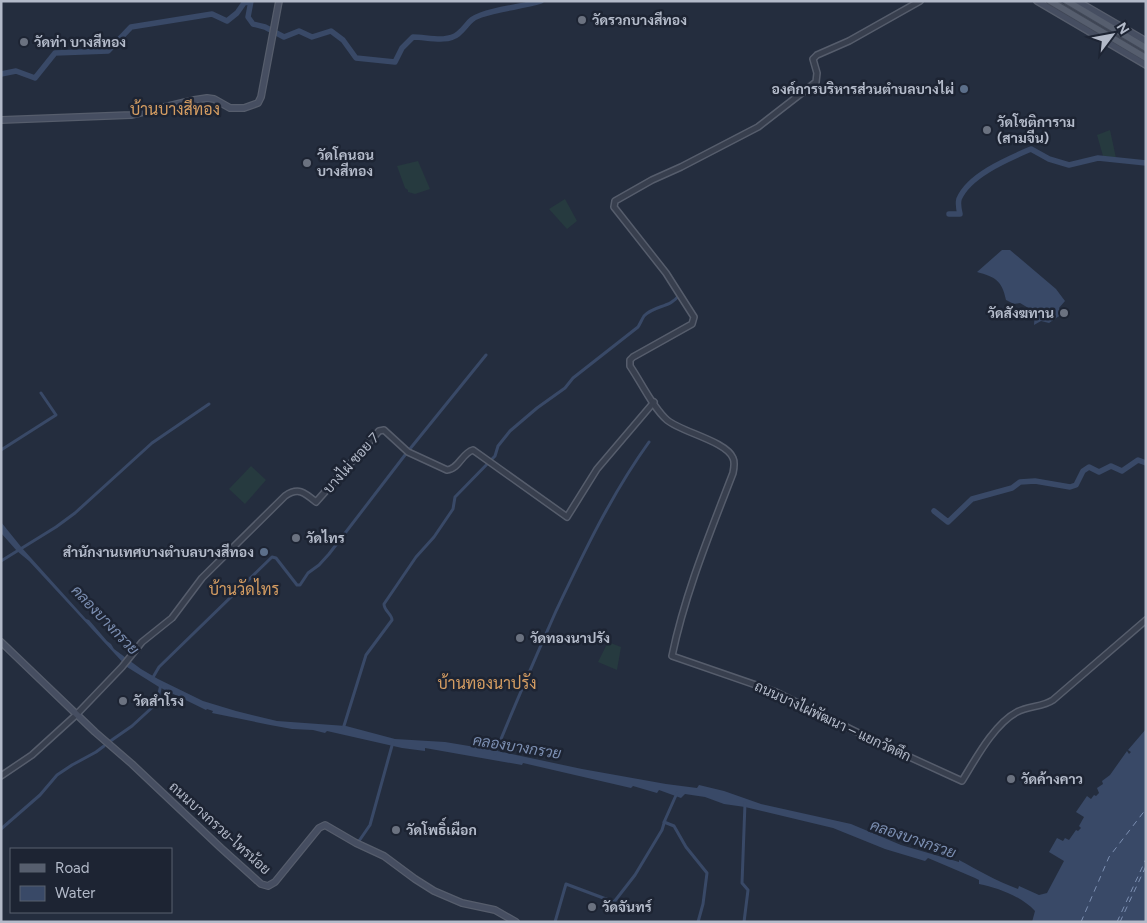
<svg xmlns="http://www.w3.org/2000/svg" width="1147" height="923" font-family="Figtree,Sarabun,sans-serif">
	<rect width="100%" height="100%" fill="#242d3e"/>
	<g fill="#263a3f">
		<path d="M 1110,130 L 1116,158 L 1103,156 L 1097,135 Z"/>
		<path d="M 418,161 L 430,189 L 415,194 L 408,192 L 408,190 L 405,188 L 397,166 Z"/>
		<path d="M 565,199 L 577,221 L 567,229 L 549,209 Z"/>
		<path d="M 251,466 L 266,480 L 245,504 L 229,489 Z"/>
		<path d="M 608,642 L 621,647 L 617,670 L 598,662 Z"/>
	</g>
	<g fill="#394967">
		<path d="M 1002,250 L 1010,250 L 1056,289 L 1065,301 L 1059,308 L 1062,314 L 1049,323 L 1041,321 L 1034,325 L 1035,312 L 1020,303 L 1014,304 L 1006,300 C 1002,280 995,277 977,272 Z"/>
		<path d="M 1,522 L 22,548 L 86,619 L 89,620 L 107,641 L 111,644 L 114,649 L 141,669 L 158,679 L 203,701 L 236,711 L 277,721 L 346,726 L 395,739 L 445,742 L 493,750 L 582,769 L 666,784 L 697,788 L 699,785 L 724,791 L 761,804 L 851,824 L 901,845 L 959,862 L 959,860 C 978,870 996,881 1018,889 L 1019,886 L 1039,895 L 1047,893 L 1064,861 L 1049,852 L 1057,838 L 1063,841 L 1065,838 L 1069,840 L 1076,830 L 1078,831 L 1081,828 L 1079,826 L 1084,817 L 1076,812 L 1087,796 L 1091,799 L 1094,795 L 1096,796 L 1099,793 L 1097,788 L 1103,784 L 1102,781 L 1110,775 L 1127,751 L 1129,754 L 1131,752 L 1128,750 L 1146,729 L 1146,922 L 1032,922 L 1035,911 C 1021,896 998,888 979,884 L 979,880 L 975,878 L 928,858 L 925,861 L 885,849 L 833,828 L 745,807 L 724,804 L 705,797 L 685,794 L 681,798 L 659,790 L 657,793 L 633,786 L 631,788 L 523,763 L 522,765 L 425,748 L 425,751 L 402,748 L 327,731 L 325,733 L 313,730 L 292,729 L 270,725 L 212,713 L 213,711 L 207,709 L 206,710 L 159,687 L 127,667 L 29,561 L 17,551 L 1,533 Z"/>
	</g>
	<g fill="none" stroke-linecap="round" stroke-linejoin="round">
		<g stroke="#394967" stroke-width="3">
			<path d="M 1,450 L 56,415 L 41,393"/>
			<path d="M 1,561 L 56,527 L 75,513 L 152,443 L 209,404"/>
			<path d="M 152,679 L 159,667 L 272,557 L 276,558 L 297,585 L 300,585 L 308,573 L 319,565 L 329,554 L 405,455 L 486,355"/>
			<path d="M 343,729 L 366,655 L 392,620 C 392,614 384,611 384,604 L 416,557 L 434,537 L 453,509 L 455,497 L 495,456 L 498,446 L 510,431 L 537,408 L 565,388 L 573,378 L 638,327 C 640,324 642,319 644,316 C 654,305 671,308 679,295"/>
			<path d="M 109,742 L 132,726 L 157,703 L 161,684"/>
			<path d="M 495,754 C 514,706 535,659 556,611 C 584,552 611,495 649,442"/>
			<path d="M 664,822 L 674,826 L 686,847 L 707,873 L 703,904 L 698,922"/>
			<path d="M 1,829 L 40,795 L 57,775 L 72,765 L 96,752 L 104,746"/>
			<path d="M 359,841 L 370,825 L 393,742"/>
			<path d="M 555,922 L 566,884 L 614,902 L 635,875 L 662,830 L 665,820 L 677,793"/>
			<path d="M 744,922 L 748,890 L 742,883 L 745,803"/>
		</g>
		<g stroke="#394967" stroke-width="5.5">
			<path d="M 1,74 L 16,71 L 35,78 L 55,53 L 108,51 L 131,27 L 212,14 L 227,21 L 237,13 L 244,3 L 251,1 L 248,17 L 253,24 L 265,27 L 284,37 L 299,31 L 312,37 L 331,31 L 343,40 L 356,58 L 395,62 L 402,48 L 413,37 C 427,37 447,43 458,34 C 469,25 467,20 481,15 C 501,8 522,7 541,1"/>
			<path d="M 949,214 L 960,214 C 959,210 958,203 959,199 C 969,175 1008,159 1031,149 L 1049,159 L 1069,165 L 1098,158 L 1146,163"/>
			<path d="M 934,511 L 948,522 L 972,499 L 1012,488 L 1020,482 L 1035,481 L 1070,487 L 1076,485 L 1083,471 L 1089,467 L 1099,472 L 1111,466 L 1122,471 L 1138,460 L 1146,463"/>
		</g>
		<g stroke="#7b8eb1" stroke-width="1" stroke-dasharray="6 5" stroke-linecap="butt">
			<path d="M 1081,922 L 1109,857 L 1146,809"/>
			<path d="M 1117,922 L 1146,859"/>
			<path d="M 1120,922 L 1146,866"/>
		</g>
		<defs>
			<g id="tertiary">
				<path d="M 920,1 L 849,41 L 817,55 L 813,59 L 817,73 L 816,82 L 758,127 L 681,167 L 652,180 L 615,201 L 614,207 L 666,273 L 694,317 L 692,324 L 633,357 L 630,360 L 630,366 C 641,382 653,408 667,420 C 681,432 726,441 733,458 C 735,462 734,468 733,473 C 710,533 685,593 672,656 L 776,692 L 879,743 L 962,781 C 975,760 994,724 1017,712 C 1028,706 1043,707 1053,700 L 1146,620"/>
				<path d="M 1,776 L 32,755 L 76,715 L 122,667 L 142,642 L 172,618 L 202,578 L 285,496 C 298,487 304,492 316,502 L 379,431 L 384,430 L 408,452 L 447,470 C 459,469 462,453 473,450 L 567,517 L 597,469 L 654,402"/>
			</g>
			<g id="secondary">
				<path d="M 1037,1 L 1146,65"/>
				<path d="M 1077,1 L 1146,41"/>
				<path d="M 1,120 L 131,115 L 194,100 L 207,98 L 214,99 L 230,108 L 244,108 L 258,103 L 261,97 L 279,1"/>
				<path d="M 1,642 L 95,732 L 132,764 L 221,848 L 261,884 L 268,886 L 275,882 L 319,828 L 325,825 L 356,843 L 384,856 L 415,879 L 434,891 L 462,903 L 495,910 L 516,922"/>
			</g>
			<g id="primary">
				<path d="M 1050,1 L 1146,58"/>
				<path d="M 1067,1 L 1146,48"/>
			</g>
		</defs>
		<use href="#tertiary" stroke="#565d6c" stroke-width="8"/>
		<use href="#secondary" stroke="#565d6c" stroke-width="8"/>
		<use href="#primary" stroke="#414857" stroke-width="9"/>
		<use href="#tertiary" stroke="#383f4e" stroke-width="5"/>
		<use href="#secondary" stroke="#464e61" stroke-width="5.5"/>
		<use href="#primary" stroke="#565e6e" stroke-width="6"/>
	</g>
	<g fill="#6b7280" stroke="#1d2433" stroke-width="2">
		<circle cx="582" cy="20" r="5"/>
		<circle cx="24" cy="42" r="5"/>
		<circle cx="987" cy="130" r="5"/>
		<circle cx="307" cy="163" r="5"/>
		<circle cx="1064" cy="313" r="5"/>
		<circle cx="296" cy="538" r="5"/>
		<circle cx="520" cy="638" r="5"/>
		<circle cx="123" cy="701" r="5"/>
		<circle cx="1011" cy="779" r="5"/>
		<circle cx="396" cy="830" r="5"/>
		<circle cx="592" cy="907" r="5"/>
	</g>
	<g fill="#5c6f8a" stroke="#1d2433" stroke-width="2">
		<circle cx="964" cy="89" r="5"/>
		<circle cx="264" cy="552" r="5"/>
	</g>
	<g text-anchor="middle" stroke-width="5" stroke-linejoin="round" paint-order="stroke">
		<g font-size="14" font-weight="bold" fill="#b3bac9" stroke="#1d2433" text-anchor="start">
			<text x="592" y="25">วัดรวกบางสีทอง</text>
			<text x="34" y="47">วัดท่า บางสีทอง</text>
			<text x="954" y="94" text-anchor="end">องค์การบริหารส่วนตำบลบางไผ่</text>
			<text x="997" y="127">วัดโชติการาม<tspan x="997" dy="16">(สามจีน)</tspan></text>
			<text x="317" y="160">วัดโคนอน<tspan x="317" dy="16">บางสีทอง</tspan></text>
			<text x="1054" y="318" text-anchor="end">วัดสังฆทาน</text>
			<text x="306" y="543">วัดไทร</text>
			<text x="254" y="557" text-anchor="end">สำนักงานเทศบางตำบลบางสีทอง</text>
			<text x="530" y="643">วัดทองนาปรัง</text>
			<text x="133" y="706">วัดสําโรง</text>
			<text x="1021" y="784">วัดค้างคาว</text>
			<text x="406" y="835">วัดโพธิ์เผือก</text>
			<text x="602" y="912">วัดจันทร์</text>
		</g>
		<g font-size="14" fill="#b3bac9" stroke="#1d2433">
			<text transform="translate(351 463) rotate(-48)" y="5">บางไผ่ ซอย 7</text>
			<text transform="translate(833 721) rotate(25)" y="5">ถนนบางไผ่พัฒนา – แยกวัดตึก</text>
			<text transform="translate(220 828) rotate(42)" y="5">ถนนบางกรวย-ไทรน้อย</text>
		</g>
		<g font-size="15" font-style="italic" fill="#7b8eb1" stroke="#1d2433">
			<text transform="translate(105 620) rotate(46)" y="5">คลองบางกรวย</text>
			<text transform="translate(517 747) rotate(9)" y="5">คลองบางกรวย</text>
			<text transform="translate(913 839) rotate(19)" y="5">คลองบางกรวย</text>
		</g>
		<g font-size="16" fill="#d59d62" stroke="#1d2433">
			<text x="175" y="115">บ้านบางสีทอง</text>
			<text x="244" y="595">บ้านวัดไทร</text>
			<text x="487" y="689">บ้านทองนาปรัง</text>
		</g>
	</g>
	<rect width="1147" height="923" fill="none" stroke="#b3bac9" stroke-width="5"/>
	<rect x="10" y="848" width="162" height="65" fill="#1d2433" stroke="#59606f"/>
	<rect x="20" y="864" width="25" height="8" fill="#565e6e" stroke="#59606f"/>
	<text x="55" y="873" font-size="15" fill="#b3bac9">Road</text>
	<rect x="20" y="886" width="25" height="15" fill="#394967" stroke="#59606f"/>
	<text x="55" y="898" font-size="15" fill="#b3bac9">Water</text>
	<g transform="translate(1112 35) rotate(58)" stroke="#1d2433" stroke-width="4" paint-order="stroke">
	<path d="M0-4L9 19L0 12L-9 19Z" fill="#b3bac9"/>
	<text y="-8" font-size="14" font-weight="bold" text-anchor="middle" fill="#b3bac9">N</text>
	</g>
</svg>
